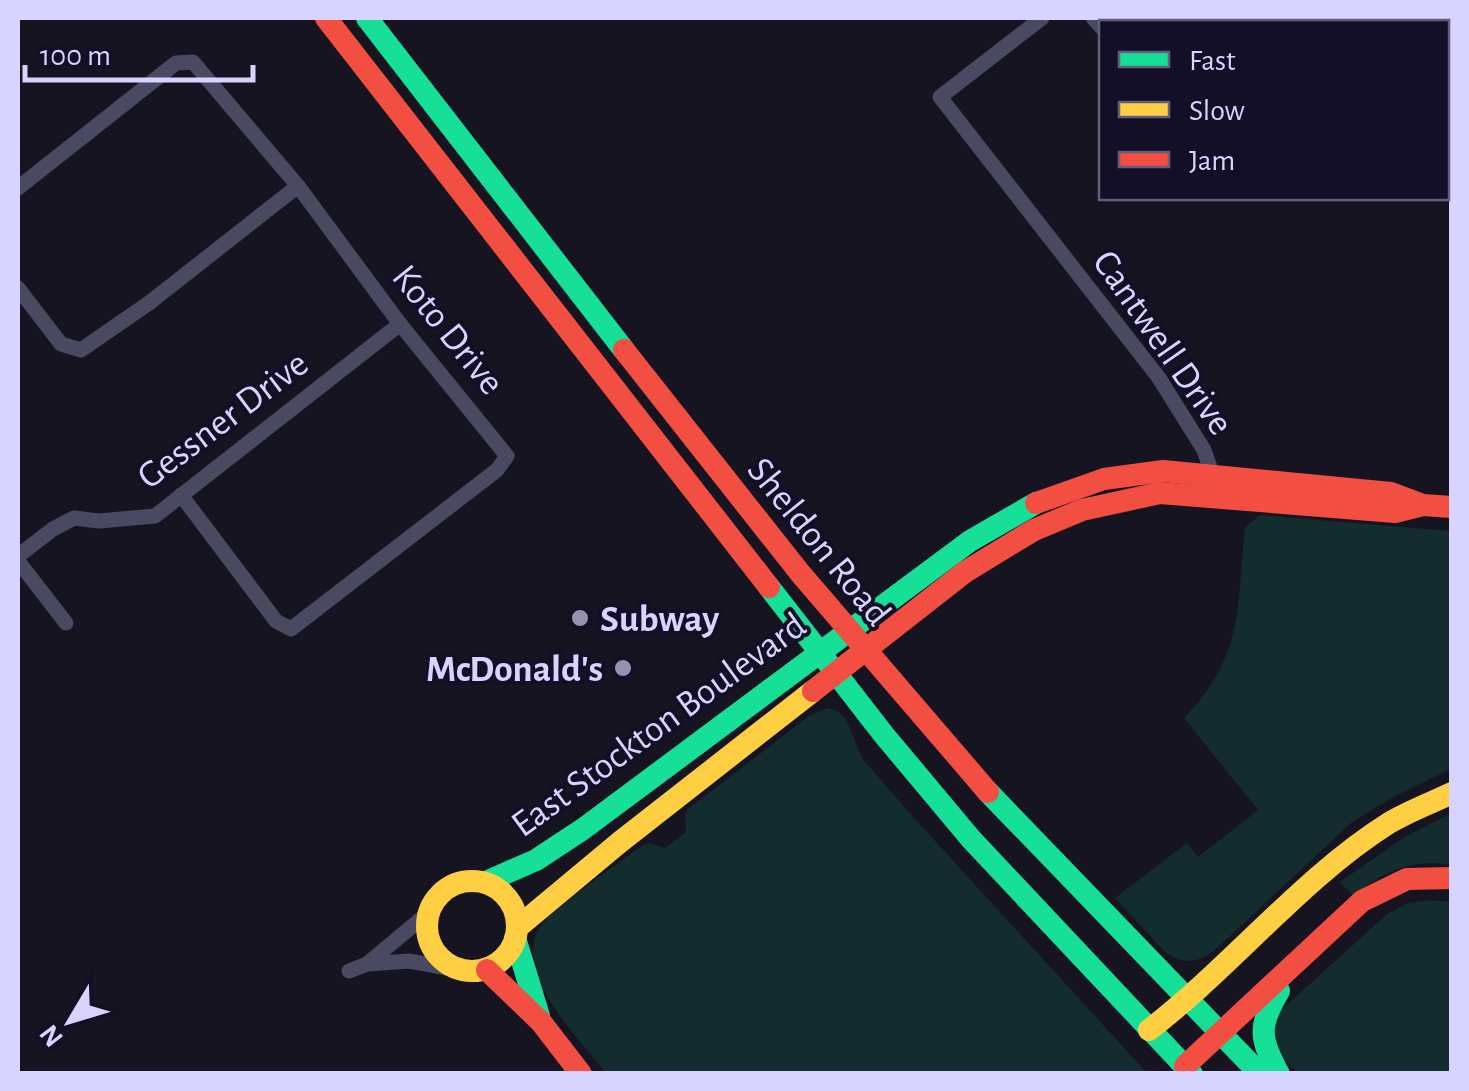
<svg xmlns="http://www.w3.org/2000/svg" width="1469" height="1091" font-family="'Alegreya Sans',sans-serif">
	<rect width="100%" height="100%" fill="#161421"/>
	<g fill="#132c2d">
		<path d="M 1260,515 L 1451,531 L 1451,769 L 1391,798 L 1351,823 L 1213,952 C 1196,963 1182,965 1165,952 L 1115,898 L 1187,843 L 1198,857 L 1258,810 L 1184,718 C 1244,657 1237,606 1245,527 Z"/>
		<path d="M 827,708 L 837,711 L 846,719 L 862,758 L 905,808 L 1147,1073 L 606,1073 C 580,1040 509,970 541,926 C 557,905 615,866 639,848 L 648,843 L 665,848 L 686,832 L 685,816 L 688,809 L 809,716 Z"/>
		<path d="M 1451,813 L 1451,865 C 1412,858 1382,872 1353,896 L 1340,882 L 1403,838 Z"/>
		<path d="M 1430,900 L 1451,902 L 1451,1073 L 1298,1073 L 1279,1055 L 1272,1026 L 1280,1011 L 1387,914 L 1408,903 Z"/>
	</g>
	<g fill="none" stroke-linecap="round" stroke-linejoin="round">
		<g stroke="#4a4962" stroke-width="15">
			<path d="M 1042,18 L 940,97 L 1159,378 L 1204,450 L 1215,482"/>
			<path d="M 1093,18 L 1102,28"/>
			<path d="M 1309,18 L 1312,21"/>
			<path d="M 18,188 L 176,63 L 193,62 L 298,186 L 400,324 L 507,456 L 497,470 L 291,629 L 276,621 L 181,495"/>
			<path d="M 18,288 L 61,344 L 81,350 L 149,303 L 298,186"/>
			<path d="M 18,556 L 53,529 L 74,518 L 99,521 L 155,516 L 400,324"/>
			<path d="M 18,561 L 66,623"/>
			<path d="M 367,964 L 409,961 L 459,970"/>
			<path d="M 349,971 L 367,964 L 428,913"/>
		</g>
		<g stroke="#16e098" stroke-width="22">
			<path d="M 367,18 L 624,350"/>
			<path d="M 769,587 L 884,735 L 971,839 L 1192,1074"/>
			<path d="M 988,792 L 1260,1074"/>
			<path d="M 488,881 L 536,860 L 583,829 L 970,541 L 1036,503"/>
			<path d="M 515,938 L 539,1016"/>
			<path d="M 1279,991 C 1258,1026 1259,1038 1279,1074"/>
		</g>
		<g stroke="#ffcf43" stroke-width="22">
			<circle cx="472" cy="926" r="45"/>
			<path d="M 518,927 L 620,842 L 813,691"/>
			<path d="M 1149,1030 C 1231,967 1303,877 1389,823 C 1409,811 1431,803 1452,793"/>
		</g>
		<g stroke="#f24e42" stroke-width="22">
			<path d="M 326,18 L 769,587"/>
			<path d="M 624,350 L 800,573 L 988,792"/>
			<path d="M 1036,503 L 1104,479 L 1163,471 L 1391,493 L 1423,505 L 1452,507"/>
			<path d="M 813,691 L 965,572 L 1034,530 L 1082,510 L 1160,493 L 1395,512 L 1423,505"/>
			<path d="M 487,970 L 541,1022 L 581,1074"/>
			<path d="M 1185,1066 L 1362,901 L 1407,879 L 1452,878"/>
		</g>
	</g>
	<g fill="#9591b1" stroke="#130f26" stroke-width="4">
		<circle cx="580" cy="618" r="10"/>
		<circle cx="623" cy="668" r="10"/>
	</g>
	<g text-anchor="middle" stroke-width="8" stroke-linejoin="round" paint-order="stroke">
		<g font-size="38" fill="#d9d4ff" stroke="#130f26">
			<text transform="translate(449 329) rotate(51)" y="13">Koto Drive</text>
			<text transform="translate(1164 342) rotate(55)" y="13">Cantwell Drive</text>
			<text transform="translate(222 419) rotate(-37)" y="13">Gessner Drive</text>
			<text transform="translate(820 541) rotate(51)" y="13">Sheldon Road</text>
			<text transform="translate(658 724) rotate(-36)" y="13">East Stockton Boulevard</text>
		</g>
		<g font-size="38" font-weight="bold" fill="#d9d4ff" stroke="#130f26" text-anchor="start">
			<text x="600" y="631">Subway</text>
			<text x="603" y="681" text-anchor="end">McDonald's</text>
		</g>
	</g>
	<rect width="1469" height="1091" fill="none" stroke="#d9d4ff" stroke-width="40"/>
	<rect x="1099" y="20" width="350" height="180" fill="#130f26" stroke="#625e7d" stroke-width="2.5"/>
	<rect x="1119" y="52" width="50" height="15" fill="#16e098" stroke="#625e7d" stroke-width="2.5"/>
	<text x="1189" y="70" font-size="30" fill="#d9d4ff">Fast</text>
	<rect x="1119" y="102" width="50" height="15" fill="#ffcf43" stroke="#625e7d" stroke-width="2.5"/>
	<text x="1189" y="120" font-size="30" fill="#d9d4ff">Slow</text>
	<rect x="1119" y="152" width="50" height="15" fill="#f24e42" stroke="#625e7d" stroke-width="2.5"/>
	<text x="1189" y="170" font-size="30" fill="#d9d4ff">Jam</text>
	<g transform="translate(70 1021) rotate(232)" stroke="#130f26" stroke-width="8" paint-order="stroke">
	<path d="M0-8L18 38L0 25L-18 38Z" fill="#d9d4ff"/>
	<text y="-15" font-size="28" font-weight="bold" text-anchor="middle" fill="#d9d4ff">N</text>
	</g>
	<path d="M25 65v15h228v-15" fill="none" stroke="#d9d4ff" stroke-width="5"/>
	<text x="40" y="65" font-size="30" fill="#d9d4ff" stroke="#130f26" stroke-width="8" paint-order="stroke">100 m</text>
</svg>
